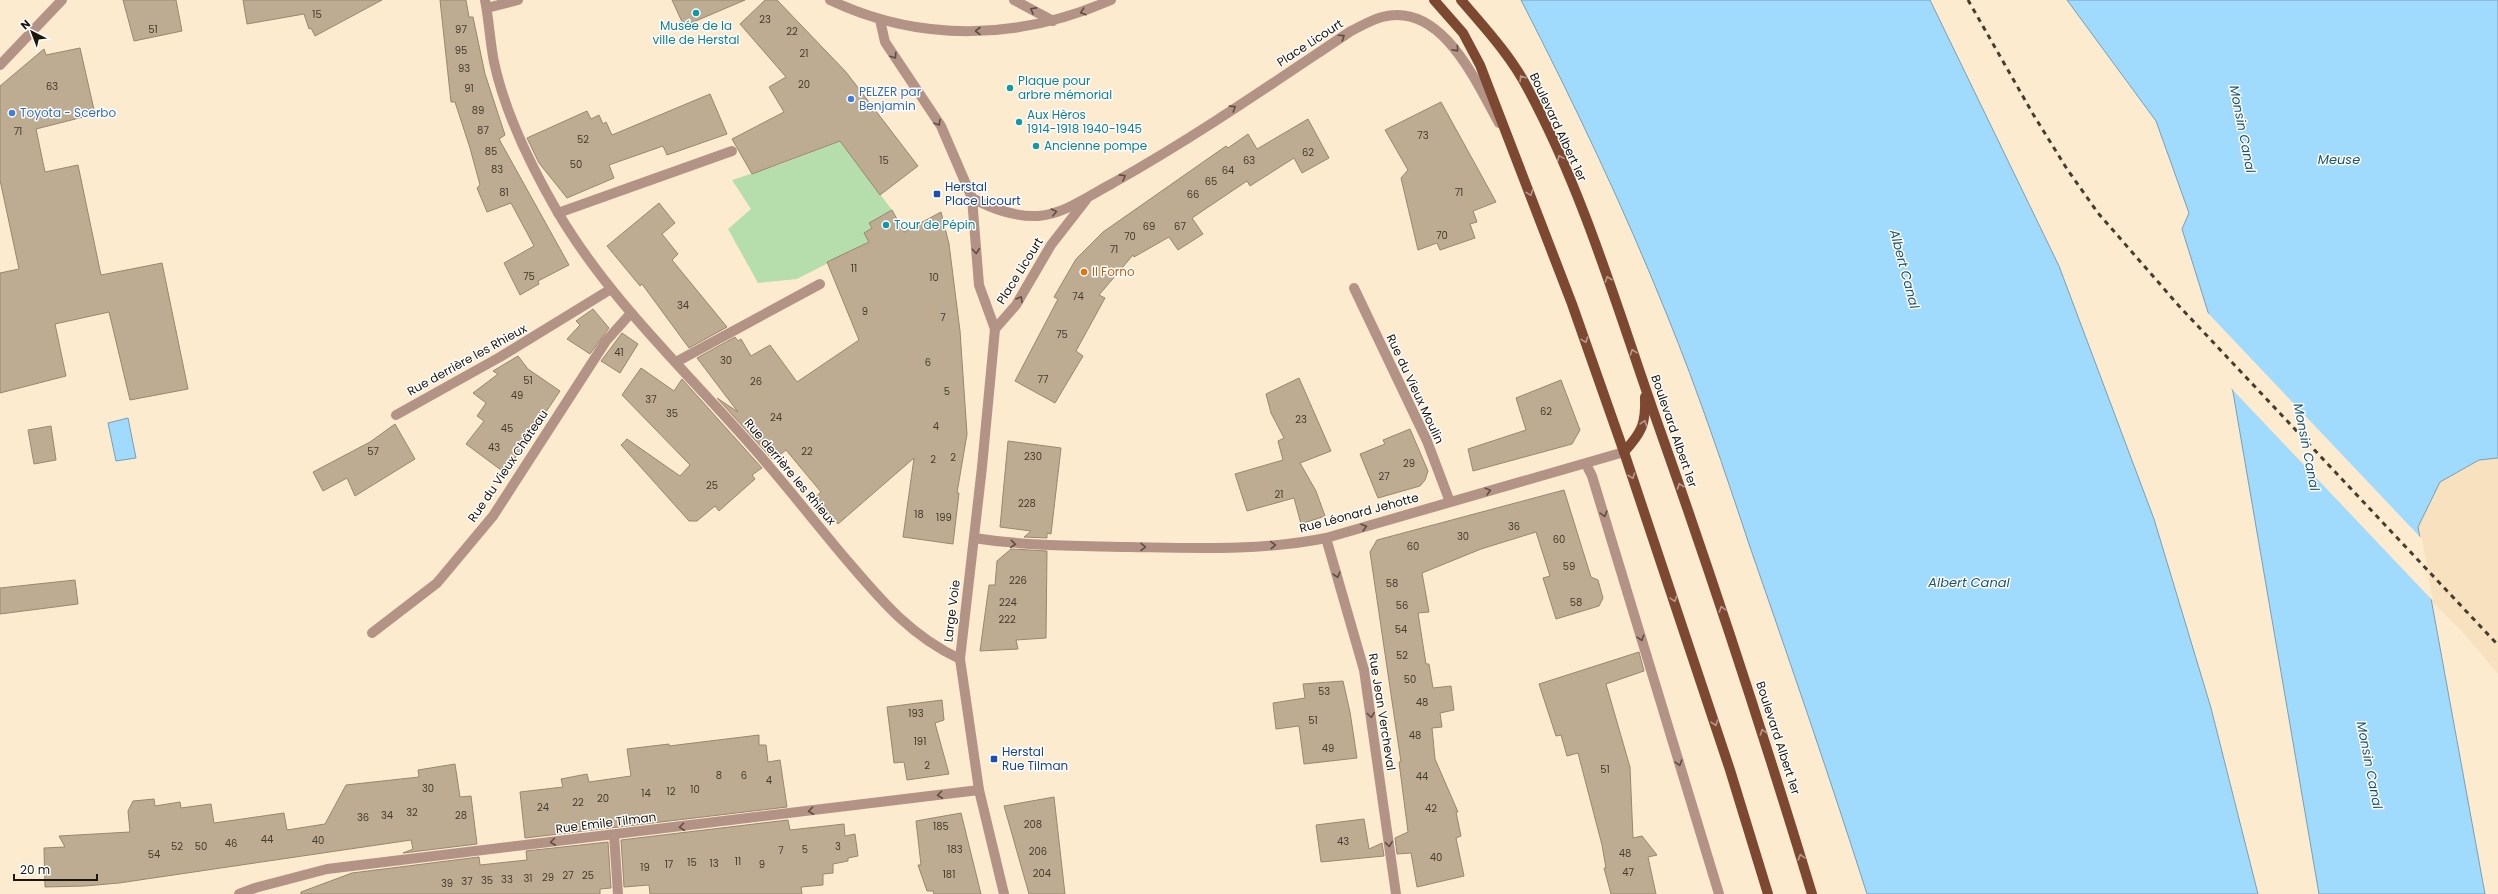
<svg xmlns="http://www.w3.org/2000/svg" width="2498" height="894" font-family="Poppins,sans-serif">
	<rect width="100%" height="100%" fill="#fdebcf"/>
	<path fill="#f8e1bf" d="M 2498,458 L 2498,674 L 2461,630 L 2430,600 L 2418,527 L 2440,482 L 2479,460 Z"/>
	<path fill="#b6dead" d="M 840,141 L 892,210 L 870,223 L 872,228 L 864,233 L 869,242 L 797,279 L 758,283 L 728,229 L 751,209 L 732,180 L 781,164 Z"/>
	<g fill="#a0dafd" stroke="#789fb5">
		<path d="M 1521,0 L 1930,0 L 2059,266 L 2154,519 L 2211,708 L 2258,894 L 1867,894 C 1830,778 1790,662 1750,547 C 1724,469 1698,391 1667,315 C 1624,208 1574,103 1521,0 Z"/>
		<path d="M 2067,0 L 2498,0 L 2498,458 L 2479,460 L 2440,482 L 2418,527 L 2485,894 L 2319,894 L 2233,392 L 2182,229 L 2189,213 L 2156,121 Z"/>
		<path d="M 128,418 L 136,458 L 116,461 L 108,423 Z"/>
	</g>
	<path fill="#fdebcf" d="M 2206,311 L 2422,539 L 2433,601 L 2229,386 Z"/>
	<g fill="#beac92" stroke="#98876e">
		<path d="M 123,0 L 176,0 L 182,31 L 134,41 Z"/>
		<path d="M 243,0 L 382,0 L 315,36 L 311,28 L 309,29 L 304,14 L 247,24 Z"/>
		<path d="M 440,0 L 466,0 L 469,17 L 473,17 L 485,74 L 505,135 L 499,139 L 569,265 L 538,281 L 539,284 L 520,295 L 504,263 L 534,246 L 511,203 L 487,212 L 477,188 L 480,185 L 470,148 L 455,102 L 451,102 Z"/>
		<path d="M 672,0 L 745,0 L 684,26 Z"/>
		<path d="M 765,0 L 777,0 L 846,72 L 918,166 L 880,195 L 840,141 L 752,174 L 732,139 L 784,112 L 769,87 L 786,77 L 740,24 Z"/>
		<path d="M 80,48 L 95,114 L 36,129 L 45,172 L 78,165 L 101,275 L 162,263 L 188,389 L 130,400 L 109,312 L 55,324 L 66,376 L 0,393 L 0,273 L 19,269 L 0,180 L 0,86 L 44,49 L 46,55 Z"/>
		<path d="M 710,94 L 727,134 L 667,155 L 663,146 L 609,165 L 614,178 L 567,198 L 539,163 L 527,138 L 587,111 L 591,119 L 599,115 L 603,124 L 606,122 L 612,135 Z"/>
		<path d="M 1441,102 L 1496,202 L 1473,211 L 1477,222 L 1470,224 L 1475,238 L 1440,250 L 1437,243 L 1418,250 L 1401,178 L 1408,170 L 1385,130 Z"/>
		<path d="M 1308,119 L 1329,158 L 1302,173 L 1294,158 L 1250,186 L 1247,181 L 1192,218 L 1203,234 L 1178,250 L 1169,237 L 1134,257 L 1133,255 L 1099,295 L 1105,298 L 1076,351 L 1083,356 L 1055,403 L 1015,381 L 1058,299 L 1054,297 L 1076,259 L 1103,232 L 1226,146 L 1228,148 L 1248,134 L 1257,149 Z"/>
		<path d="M 659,203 L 675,223 L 662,234 L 678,254 L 672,260 L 727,327 L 689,348 L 642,284 L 640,286 L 607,246 Z"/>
		<path d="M 892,210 L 904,232 L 941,212 L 949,244 L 960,331 L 967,434 L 957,493 L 959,493 L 953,544 L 903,537 L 914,458 L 838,524 L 814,498 L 821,492 L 786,450 L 773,460 L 717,398 L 738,412 L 697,358 L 735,337 L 738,341 L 741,339 L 751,356 L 770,345 L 797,382 L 859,340 L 827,262 L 869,242 L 864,233 L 872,228 L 869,223 Z"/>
		<path d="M 593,309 L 609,328 L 590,354 L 567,339 L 580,325 L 576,321 Z"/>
		<path d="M 622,333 L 638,344 L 620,373 L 601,361 Z"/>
		<path d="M 518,356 L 528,369 L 560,391 L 505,473 L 466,444 L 484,421 L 477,416 L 486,403 L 473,393 L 498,374 L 493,371 Z"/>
		<path d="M 641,368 L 674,391 L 682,379 L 762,468 L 752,475 L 755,479 L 719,511 L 715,506 L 697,521 L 689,521 L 621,445 L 627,439 L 680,476 L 690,465 L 622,395 Z"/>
		<path d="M 1299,378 L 1331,451 L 1300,463 L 1316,491 L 1325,516 L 1301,524 L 1294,498 L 1247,511 L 1235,474 L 1283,460 L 1278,441 L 1284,438 L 1271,413 L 1266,394 Z"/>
		<path d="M 1561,380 L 1580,430 L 1572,444 L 1473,471 L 1468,449 L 1526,430 L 1516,398 Z"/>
		<path d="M 395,424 L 415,459 L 355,496 L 347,478 L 323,491 L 313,472 L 370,442 Z"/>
		<path d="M 51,426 L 56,460 L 34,464 L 28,430 Z"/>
		<path d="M 1410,429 L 1428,471 L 1425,480 L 1420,486 L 1378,498 L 1360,454 L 1385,444 L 1383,440 Z"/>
		<path d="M 1008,441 L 1061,448 L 1051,534 L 1047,533 L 1047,538 L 1024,537 L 1031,531 L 1000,527 Z"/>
		<path d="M 1564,490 L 1591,577 L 1598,580 L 1603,598 L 1599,606 L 1556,619 L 1543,578 L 1550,576 L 1536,532 L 1481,549 L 1422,573 L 1429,612 L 1418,613 L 1426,664 L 1429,664 L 1433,688 L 1451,686 L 1454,710 L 1440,713 L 1442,727 L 1432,728 L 1435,759 L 1458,812 L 1456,812 L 1461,836 L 1456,838 L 1464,876 L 1417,887 L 1411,853 L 1397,854 L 1395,838 L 1408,832 L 1399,762 L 1401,762 L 1370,552 L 1377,540 Z"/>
		<path d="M 1011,549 L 1047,551 L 1046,638 L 1016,640 L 1018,649 L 980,651 L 989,585 L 995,585 L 997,561 Z"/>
		<path d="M 75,580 L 78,604 L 0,614 L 0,588 Z"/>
		<path d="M 1639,652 L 1644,671 L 1606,684 L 1630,767 L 1633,838 L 1642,836 L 1657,855 L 1648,857 L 1656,894 L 1611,894 L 1604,868 L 1606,868 L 1602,845 L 1578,753 L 1567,756 L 1561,735 L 1556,736 L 1539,684 Z"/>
		<path d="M 1343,681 L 1350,712 L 1357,758 L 1304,764 L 1299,726 L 1276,729 L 1273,703 L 1305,698 L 1303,684 Z"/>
		<path d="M 942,700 L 944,720 L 935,723 L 949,774 L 907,780 L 904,762 L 894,763 L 887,707 Z"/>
		<path d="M 759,735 L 759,745 L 766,745 L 768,762 L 780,760 L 787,807 L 525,838 L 520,792 L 563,787 L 561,779 L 587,774 L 589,782 L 631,776 L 627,749 L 669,744 L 669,746 Z"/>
		<path d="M 455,764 L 460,797 L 471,796 L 477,844 L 403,853 L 413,849 L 411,840 L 119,883 L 85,886 L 45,887 L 44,848 L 65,847 L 59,836 L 130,832 L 128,811 L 133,801 L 154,799 L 155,806 L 180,802 L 181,808 L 211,804 L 214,823 L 284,813 L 287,830 L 325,824 L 346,785 L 419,777 L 418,770 Z"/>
		<path d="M 1054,797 L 1065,894 L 1029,894 L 1004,806 Z"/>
		<path d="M 961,813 L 981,894 L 934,894 L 933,891 L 927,891 L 918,865 L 921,865 L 916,821 Z"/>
		<path d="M 1364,819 L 1369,849 L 1382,843 L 1384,856 L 1321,862 L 1316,825 Z"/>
		<path d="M 788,820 L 790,830 L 844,824 L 845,836 L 855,834 L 858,856 L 848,858 L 848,861 L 833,864 L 833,873 L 823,874 L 823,885 L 801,887 L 802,894 L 650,894 L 649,885 L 624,887 L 621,840 Z"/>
		<path d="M 608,842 L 611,888 L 600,889 L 600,894 L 301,894 L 301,892 L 352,873 L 479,857 L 480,865 L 527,860 L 526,851 Z"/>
	</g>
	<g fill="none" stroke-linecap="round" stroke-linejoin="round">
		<g stroke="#b39386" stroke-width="10">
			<path d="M 485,0 C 489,20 490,42 494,62 C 505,113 531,166 557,211 C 608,298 683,368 749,443 C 782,480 813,520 845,558 C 880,599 910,636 960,659"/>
			<path d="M 830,0 C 920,43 1020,40 1111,0"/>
			<path d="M 1014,0 L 1053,21"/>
			<path d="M 487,8 L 518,0"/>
			<path d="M 880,20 L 885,42 L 941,126 L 972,198 L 979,285 L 995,329 L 982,467 L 960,659 L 979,790 L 1004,894"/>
			<path d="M 0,65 L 62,0"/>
			<path d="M 972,198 C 993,209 1014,217 1038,216 C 1065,214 1090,195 1113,183 C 1195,137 1273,83 1351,31 C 1361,26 1371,20 1382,17 C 1442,1 1476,82 1499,123"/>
			<path d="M 558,213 L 732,151"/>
			<path d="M 1354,288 L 1427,441 L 1450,502"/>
			<path d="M 995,329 L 1016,305 L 1051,245 L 1086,200"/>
			<path d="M 676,362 L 820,284"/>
			<path d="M 396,415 L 500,357 L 611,289"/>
			<path d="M 1586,464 L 1592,476 L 1719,894"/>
			<path d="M 974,538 C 1026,546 1077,546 1129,547 C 1194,548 1262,551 1326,538 L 1624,452"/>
			<path d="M 1326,538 L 1364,670 L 1396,894"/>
			<path d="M 372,633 L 437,583 L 493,516 L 606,341 L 631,313"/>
			<path d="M 614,835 L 618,894"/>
			<path d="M 239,894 L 255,888 L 327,869 L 979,790"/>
		</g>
		<g stroke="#7d4831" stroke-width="10">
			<path d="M 1434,0 L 1463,33 L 1480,65 L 1572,304 L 1624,452 L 1730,770 L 1768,894"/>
			<path d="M 1461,0 C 1485,28 1511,56 1528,89 C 1586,197 1620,318 1661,433 C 1715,586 1765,739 1812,894"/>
			<path d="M 1624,452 C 1642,432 1646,424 1645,397"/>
		</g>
		<path stroke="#453d30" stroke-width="3" stroke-dasharray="5 5" stroke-linecap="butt" d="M 1968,0 L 2033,114 L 2067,169 L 2098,213 L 2179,306 L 2498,645"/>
	</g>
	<defs><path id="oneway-chevron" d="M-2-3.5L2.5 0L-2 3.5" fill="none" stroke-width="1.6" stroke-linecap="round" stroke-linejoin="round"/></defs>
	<g stroke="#604e43">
		<use href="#oneway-chevron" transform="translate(1033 10) rotate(-152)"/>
		<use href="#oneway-chevron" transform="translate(1083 12) rotate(161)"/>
		<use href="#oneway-chevron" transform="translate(978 31) rotate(180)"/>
		<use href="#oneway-chevron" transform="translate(1342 37) rotate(-34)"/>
		<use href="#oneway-chevron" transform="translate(1456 49) rotate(49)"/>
		<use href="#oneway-chevron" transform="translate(894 56) rotate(56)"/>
		<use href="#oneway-chevron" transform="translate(1233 108) rotate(-33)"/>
		<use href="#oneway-chevron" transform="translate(938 123) rotate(58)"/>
		<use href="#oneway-chevron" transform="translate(1123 177) rotate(-29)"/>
		<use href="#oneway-chevron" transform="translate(1054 212) rotate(-14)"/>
		<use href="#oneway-chevron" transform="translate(976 251) rotate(85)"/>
		<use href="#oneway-chevron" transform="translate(1020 299) rotate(-60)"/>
		<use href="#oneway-chevron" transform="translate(1488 491) rotate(-15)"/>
		<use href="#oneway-chevron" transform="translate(1604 514) rotate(73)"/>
		<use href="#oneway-chevron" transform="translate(1364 527) rotate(-16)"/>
		<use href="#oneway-chevron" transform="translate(1013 544) rotate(5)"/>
		<use href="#oneway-chevron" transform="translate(1273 545) rotate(-3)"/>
		<use href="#oneway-chevron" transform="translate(1143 547) rotate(1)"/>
		<use href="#oneway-chevron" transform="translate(1337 575) rotate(74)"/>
		<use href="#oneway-chevron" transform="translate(1641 638) rotate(73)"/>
		<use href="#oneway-chevron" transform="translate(1371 715) rotate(82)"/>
		<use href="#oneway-chevron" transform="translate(1679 763) rotate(73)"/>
		<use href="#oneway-chevron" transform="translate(940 795) rotate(173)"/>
		<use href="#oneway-chevron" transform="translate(811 811) rotate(173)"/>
		<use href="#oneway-chevron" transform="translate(682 827) rotate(173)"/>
		<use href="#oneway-chevron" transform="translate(553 842) rotate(173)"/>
		<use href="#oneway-chevron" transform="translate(1389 844) rotate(82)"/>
	</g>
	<g stroke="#b89a8e">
		<use href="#oneway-chevron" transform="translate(1522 78) rotate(-122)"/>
		<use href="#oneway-chevron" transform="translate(1560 158) rotate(-114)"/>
		<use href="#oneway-chevron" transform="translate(1530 193) rotate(69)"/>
		<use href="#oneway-chevron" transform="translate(1608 279) rotate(-109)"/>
		<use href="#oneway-chevron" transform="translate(1585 340) rotate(70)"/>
		<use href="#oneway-chevron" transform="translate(1633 352) rotate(-109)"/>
		<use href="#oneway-chevron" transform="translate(1644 423) rotate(-73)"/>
		<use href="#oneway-chevron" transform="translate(1632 476) rotate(71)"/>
		<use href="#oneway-chevron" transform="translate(1680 486) rotate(-109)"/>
		<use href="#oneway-chevron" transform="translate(1674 599) rotate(72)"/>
		<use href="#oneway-chevron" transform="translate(1722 609) rotate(-108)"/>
		<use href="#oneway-chevron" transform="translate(1715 723) rotate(72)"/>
		<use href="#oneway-chevron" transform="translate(1763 732) rotate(-108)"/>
		<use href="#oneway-chevron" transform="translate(1801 857) rotate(-107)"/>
	</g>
	<g fill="#0f9aa8" stroke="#fff" stroke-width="1.5">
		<circle cx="696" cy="13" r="4"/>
		<circle cx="1010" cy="88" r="4"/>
		<circle cx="1019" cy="122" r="4"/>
		<circle cx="1036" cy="146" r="4"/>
		<circle cx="886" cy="225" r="4"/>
	</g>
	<g fill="#3f7fe0" stroke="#fff" stroke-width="1.5">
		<circle cx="851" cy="99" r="4"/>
		<circle cx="12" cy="113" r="4"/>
	</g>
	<g fill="#1a4fb4" stroke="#fff" stroke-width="1.5">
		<rect x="933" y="190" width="8" height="8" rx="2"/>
		<rect x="990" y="755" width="8" height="8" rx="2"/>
	</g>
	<circle fill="#e8710a" stroke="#fff" stroke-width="1.5" cx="1084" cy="272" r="4"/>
	<g text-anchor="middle" stroke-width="3" stroke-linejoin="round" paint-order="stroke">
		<g font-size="10" fill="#443c2e">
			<text x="317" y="18">15</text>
			<text x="765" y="23">23</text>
			<text x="153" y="33">51</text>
			<text x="461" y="33">97</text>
			<text x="792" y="35">22</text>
			<text x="461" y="54">95</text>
			<text x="804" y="57">21</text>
			<text x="464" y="72">93</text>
			<text x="804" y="88">20</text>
			<text x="52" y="90">63</text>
			<text x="469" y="92">91</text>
			<text x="478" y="114">89</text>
			<text x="483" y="134">87</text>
			<text x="18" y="135">71</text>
			<text x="1423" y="139">73</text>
			<text x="583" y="143">52</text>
			<text x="491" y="155">85</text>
			<text x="1308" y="156">62</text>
			<text x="884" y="164">15</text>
			<text x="1249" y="164">63</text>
			<text x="576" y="168">50</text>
			<text x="497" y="173">83</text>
			<text x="1228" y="174">64</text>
			<text x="1211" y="185">65</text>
			<text x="504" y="196">81</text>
			<text x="1459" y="196">71</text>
			<text x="1193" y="198">66</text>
			<text x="1149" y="230">69</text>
			<text x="1180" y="230">67</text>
			<text x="1442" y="239">70</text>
			<text x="1130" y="240">70</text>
			<text x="1114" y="253">71</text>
			<text x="854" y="272">11</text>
			<text x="529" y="280">75</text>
			<text x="934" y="281">10</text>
			<text x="1078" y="300">74</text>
			<text x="683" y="309">34</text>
			<text x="865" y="315">9</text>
			<text x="943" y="321">7</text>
			<text x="1062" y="338">75</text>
			<text x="619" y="356">41</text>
			<text x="726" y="364">30</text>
			<text x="928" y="366">6</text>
			<text x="1043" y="383">77</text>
			<text x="528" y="384">51</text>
			<text x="756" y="385">26</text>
			<text x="947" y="395">5</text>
			<text x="517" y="399">49</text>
			<text x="651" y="403">37</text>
			<text x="1546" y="415">62</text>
			<text x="672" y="417">35</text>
			<text x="776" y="421">24</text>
			<text x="1301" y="423">23</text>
			<text x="936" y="430">4</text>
			<text x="507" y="432">45</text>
			<text x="494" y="451">43</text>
			<text x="373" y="455">57</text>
			<text x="807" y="455">22</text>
			<text x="1033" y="460">230</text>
			<text x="953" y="461">2</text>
			<text x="933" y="463">2</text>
			<text x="1409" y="467">29</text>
			<text x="1384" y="480">27</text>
			<text x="712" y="489">25</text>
			<text x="1279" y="498">21</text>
			<text x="1027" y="507">228</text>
			<text x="919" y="518">18</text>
			<text x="944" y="521">199</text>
			<text x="1514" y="530">36</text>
			<text x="1463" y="540">30</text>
			<text x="1559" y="543">60</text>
			<text x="1413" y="550">60</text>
			<text x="1569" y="570">59</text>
			<text x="1018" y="584">226</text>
			<text x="1392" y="587">58</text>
			<text x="1008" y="606">224</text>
			<text x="1576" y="606">58</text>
			<text x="1402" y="609">56</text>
			<text x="1007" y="623">222</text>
			<text x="1401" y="633">54</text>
			<text x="1402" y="659">52</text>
			<text x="1410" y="683">50</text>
			<text x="1324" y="695">53</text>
			<text x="1422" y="706">48</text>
			<text x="916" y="717">193</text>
			<text x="1313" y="724">51</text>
			<text x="1415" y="739">48</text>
			<text x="920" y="745">191</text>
			<text x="1328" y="752">49</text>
			<text x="927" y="769">2</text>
			<text x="1605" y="773">51</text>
			<text x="719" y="779">8</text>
			<text x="744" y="779">6</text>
			<text x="1422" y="780">44</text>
			<text x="769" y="784">4</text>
			<text x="428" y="792">30</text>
			<text x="695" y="793">10</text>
			<text x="671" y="795">12</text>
			<text x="646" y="797">14</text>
			<text x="603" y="802">20</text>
			<text x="578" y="806">22</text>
			<text x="543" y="811">24</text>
			<text x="1431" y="812">42</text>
			<text x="412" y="816">32</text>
			<text x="387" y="819">34</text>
			<text x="461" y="819">28</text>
			<text x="363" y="821">36</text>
			<text x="1033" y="828">208</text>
			<text x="941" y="830">185</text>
			<text x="267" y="843">44</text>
			<text x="318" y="844">40</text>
			<text x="1343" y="845">43</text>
			<text x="231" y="847">46</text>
			<text x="177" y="850">52</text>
			<text x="201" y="850">50</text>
			<text x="838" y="850">3</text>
			<text x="805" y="853">5</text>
			<text x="955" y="853">183</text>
			<text x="781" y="854">7</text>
			<text x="1038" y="855">206</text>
			<text x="1625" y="857">48</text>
			<text x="154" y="858">54</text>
			<text x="1436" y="861">40</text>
			<text x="738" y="865">11</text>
			<text x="692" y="866">15</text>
			<text x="714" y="867">13</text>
			<text x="669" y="868">17</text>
			<text x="762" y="868">9</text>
			<text x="645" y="871">19</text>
			<text x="1628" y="876">47</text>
			<text x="1042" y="877">204</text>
			<text x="949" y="878">181</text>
			<text x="568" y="879">27</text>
			<text x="588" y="879">25</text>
			<text x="548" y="881">29</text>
			<text x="528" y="882">31</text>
			<text x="507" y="883">33</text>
			<text x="487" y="884">35</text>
			<text x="467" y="885">37</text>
			<text x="447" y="887">39</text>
		</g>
		<g font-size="12" fill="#0d838f" stroke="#fff" text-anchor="start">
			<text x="696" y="30" text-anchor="middle">Musée de la<tspan x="696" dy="14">ville de Herstal</tspan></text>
			<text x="1018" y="85">Plaque pour<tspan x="1018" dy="14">arbre mémorial</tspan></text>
			<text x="1027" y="119">Aux Hèros<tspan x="1027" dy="14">1914-1918 1940-1945</tspan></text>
			<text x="1044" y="150">Ancienne pompe</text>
			<text x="894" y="229">Tour de Pépin</text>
		</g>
		<g font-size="12" fill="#1c160c" stroke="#fff">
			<text transform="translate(1310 43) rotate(-33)" y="4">Place Licourt</text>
			<text transform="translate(1558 127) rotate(65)" y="4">Boulevard Albert 1er</text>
			<text transform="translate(1020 271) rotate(-58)" y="4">Place Licourt</text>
			<text transform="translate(467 360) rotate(-29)" y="4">Rue derrière les Rhieux</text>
			<text transform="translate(1415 389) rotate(65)" y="4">Rue du Vieux Moulin</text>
			<text transform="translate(1674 431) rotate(71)" y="4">Boulevard Albert 1er</text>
			<text transform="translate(508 466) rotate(-56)" y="4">Rue du Vieux Château</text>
			<text transform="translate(790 472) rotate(50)" y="4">Rue derrière les Rhieux</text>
			<text transform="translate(1359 513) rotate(-15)" y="4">Rue Léonard Jehotte</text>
			<text transform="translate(952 611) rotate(-83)" y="4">Large Voie</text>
			<text transform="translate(1382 712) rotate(81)" y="4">Rue Jean Vercheval</text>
			<text transform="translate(1778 738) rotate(72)" y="4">Boulevard Albert 1er</text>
			<text transform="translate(606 823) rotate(-7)" y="4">Rue Emile Tilman</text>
		</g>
		<g font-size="12" fill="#366cbe" stroke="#fff" text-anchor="start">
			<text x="859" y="96">PELZER par<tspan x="859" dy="14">Benjamin</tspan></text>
			<text x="20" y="117">Toyota - Scerbo</text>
		</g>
		<g font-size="12" fill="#164399" stroke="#fff" text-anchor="start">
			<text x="945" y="191">Herstal<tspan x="945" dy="14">Place Licourt</tspan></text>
			<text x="1002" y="756">Herstal<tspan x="1002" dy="14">Rue Tilman</tspan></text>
		</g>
		<g font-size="12" fill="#c56008" stroke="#fff" text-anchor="start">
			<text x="1092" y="276">Il Forno</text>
		</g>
		<g font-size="13" font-style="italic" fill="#1b5471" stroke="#fff">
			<text transform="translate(2243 129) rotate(79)" y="5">Monsin Canal</text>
			<text x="2339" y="164">Meuse</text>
			<text transform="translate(1905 269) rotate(75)" y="5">Albert Canal</text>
			<text transform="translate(2307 447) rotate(79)" y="5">Monsin Canal</text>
			<text x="1969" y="587">Albert Canal</text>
			<text transform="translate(2370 765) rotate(79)" y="5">Monsin Canal</text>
		</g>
	</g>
	<g transform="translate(32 32) rotate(318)" stroke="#ffffff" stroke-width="3" paint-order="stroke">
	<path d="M0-3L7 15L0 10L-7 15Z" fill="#1c160c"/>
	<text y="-6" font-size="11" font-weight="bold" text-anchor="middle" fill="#1c160c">N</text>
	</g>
	<path d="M14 874v6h83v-6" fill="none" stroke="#1c160c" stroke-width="2"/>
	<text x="20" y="874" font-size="12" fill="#1c160c" stroke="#ffffff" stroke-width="3" paint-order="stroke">20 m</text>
</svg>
